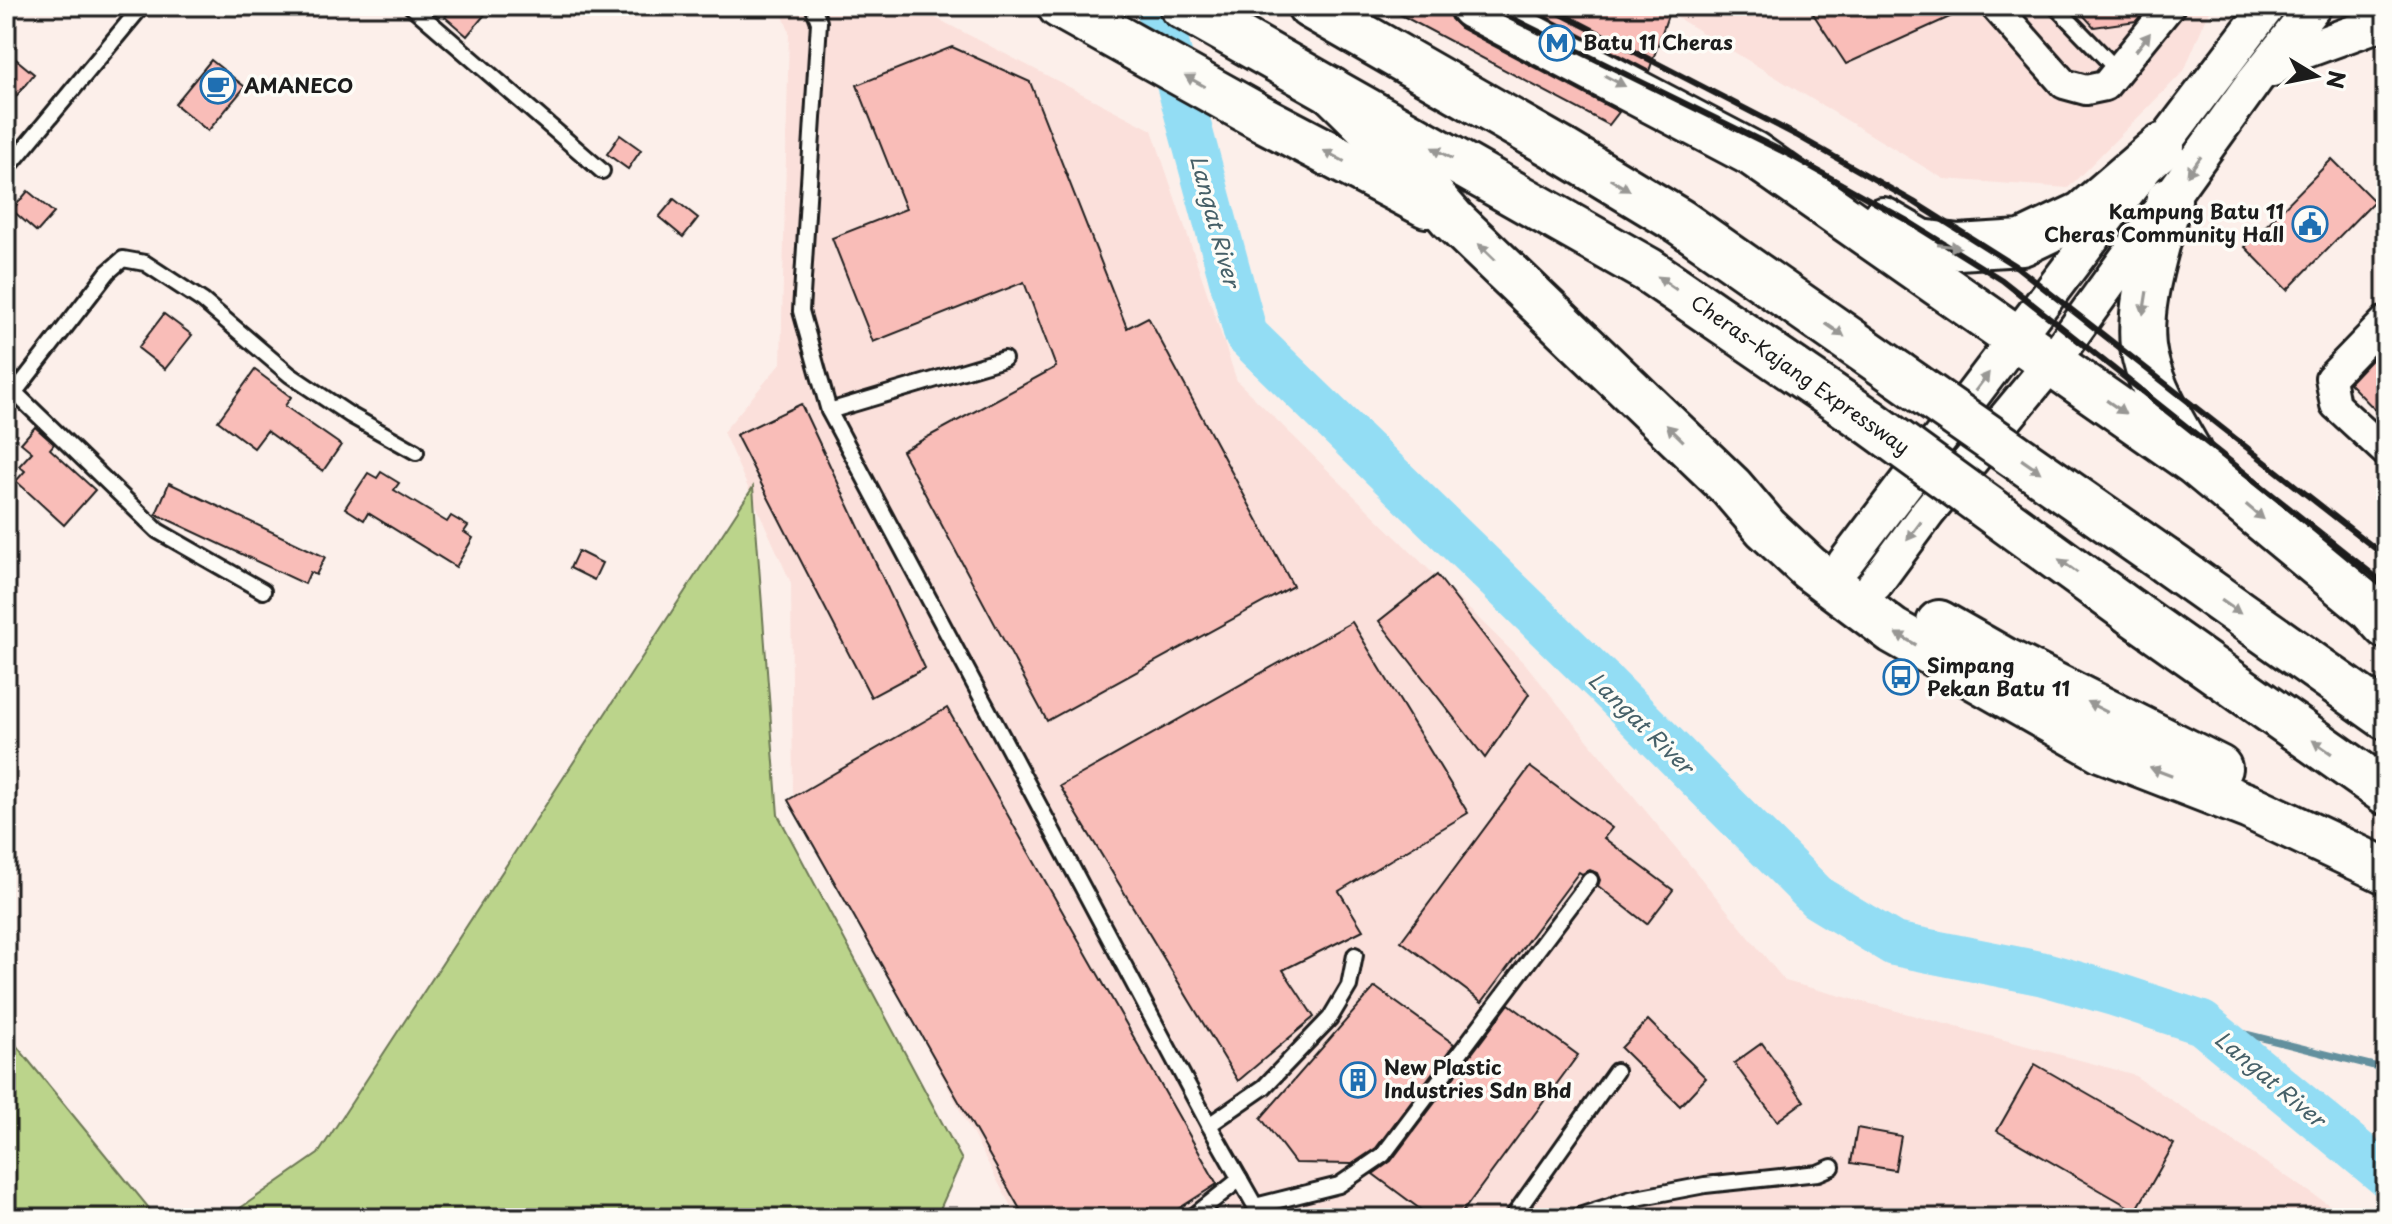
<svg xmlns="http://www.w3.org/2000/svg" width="2392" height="1224" font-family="'Playpen Sans',sans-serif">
	<rect width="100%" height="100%" fill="#fcefea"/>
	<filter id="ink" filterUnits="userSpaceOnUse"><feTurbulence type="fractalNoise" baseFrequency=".0125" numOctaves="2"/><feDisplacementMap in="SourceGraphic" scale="16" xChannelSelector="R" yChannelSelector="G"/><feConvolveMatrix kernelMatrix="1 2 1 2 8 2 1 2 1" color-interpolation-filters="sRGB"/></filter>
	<g filter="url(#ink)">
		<g fill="#fbe0db">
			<path d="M 779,6 L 913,6 L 1152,130 L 1237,381 L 1527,666 L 1785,981 L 2132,1074 L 2349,1218 L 1236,1218 L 1216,1191 L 1185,1218 L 1017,1218 L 793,794 L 791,583 L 723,432 L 781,363 L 789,31 Z"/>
			<path d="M 1658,6 L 2211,6 L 2184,71 L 2068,188 L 1944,179 Z"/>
		</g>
		<g fill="#bbd48b" stroke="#6c7854" stroke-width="2">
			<path d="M 753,487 L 778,815 L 962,1160 L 936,1218 L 226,1218 L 318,1154 Z"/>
			<path d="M 6,1033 L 157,1218 L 6,1218 Z"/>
		</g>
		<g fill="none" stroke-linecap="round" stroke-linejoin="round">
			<path stroke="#63909e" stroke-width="7" d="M 2202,1023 L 2386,1069"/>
			<path stroke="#93ddf4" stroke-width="44" d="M 1157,6 L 1246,335 L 1603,682 L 1818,898 L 1894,944 L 2044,974 L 2114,994 L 2202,1023 L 2386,1175"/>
		</g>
		<g fill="#f9bdb8" stroke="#1c1c1c" stroke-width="2">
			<path d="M 454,6 L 492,6 L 467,36 L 445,17 Z"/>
			<path d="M 1384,6 L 1447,6 L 1451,19 L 1460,28 L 1619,112 L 1609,125 Z"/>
			<path d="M 1526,6 L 1657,6 L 1669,12 L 1649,71 Z"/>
			<path d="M 1808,6 L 1974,6 L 1846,64 Z"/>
			<path d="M 2075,6 L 2148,6 L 2136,21 L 2094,27 Z"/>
			<path d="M 952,47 L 1030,82 L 1127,328 L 1148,317 L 1293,586 L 1047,721 L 902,451 L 1056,367 L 1024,282 L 873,342 L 832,238 L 906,209 L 857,85 Z"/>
			<path d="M 6,51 L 34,74 L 6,109 Z"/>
			<path d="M 211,60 L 245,87 L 208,131 L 175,104 Z"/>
			<path d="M 620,135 L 641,150 L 628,169 L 607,154 Z"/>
			<path d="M 2332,159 L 2374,201 L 2287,290 L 2245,247 Z"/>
			<path d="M 28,191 L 54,213 L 37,232 L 12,210 Z"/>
			<path d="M 674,199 L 698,218 L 683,237 L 659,217 Z"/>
			<path d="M 164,314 L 192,335 L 165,369 L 138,348 Z"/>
			<path d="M 2386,344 L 2386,421 L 2349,383 Z"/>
			<path d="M 255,370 L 291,397 L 285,406 L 341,445 L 323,471 L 267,431 L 254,448 L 218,421 Z"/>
			<path d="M 801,404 L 925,668 L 871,697 L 736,435 Z"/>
			<path d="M 35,427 L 54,444 L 50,449 L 95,490 L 64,525 L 16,481 L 25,471 L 19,466 L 32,452 L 21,443 Z"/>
			<path d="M 381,472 L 399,483 L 394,490 L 414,502 L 447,522 L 451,516 L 468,526 L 464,532 L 473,538 L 456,567 L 368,513 L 364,520 L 345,508 L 368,473 L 377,478 Z"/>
			<path d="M 169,483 L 325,557 L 316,575 L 310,572 L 305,584 L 156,514 Z"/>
			<path d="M 578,551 L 602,563 L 594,580 L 570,568 Z"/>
			<path d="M 1437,575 L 1529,694 L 1485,758 L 1379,621 Z"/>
			<path d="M 1352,622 L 1468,813 L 1339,891 L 1363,930 L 1283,970 L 1314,1017 L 1238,1081 L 1060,786 Z"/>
			<path d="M 947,708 L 1217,1184 L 1164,1218 L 1025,1218 L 788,800 Z"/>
			<path d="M 1530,767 L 1612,828 L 1604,838 L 1673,890 L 1647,924 L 1598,886 L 1600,880 L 1597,873 L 1590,870 L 1582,874 L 1579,872 L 1482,1002 L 1401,941 Z"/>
			<path d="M 1375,987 L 1454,1044 L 1376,1148 L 1352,1164 L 1295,1163 L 1261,1118 Z"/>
			<path d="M 1509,1004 L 1578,1055 L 1458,1218 L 1432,1218 L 1373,1174 L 1391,1161 Z"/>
			<path d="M 1648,1020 L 1706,1078 L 1680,1106 L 1621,1048 Z"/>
			<path d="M 1762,1043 L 1804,1101 L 1777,1121 L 1734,1063 Z"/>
			<path d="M 2035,1064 L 2174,1144 L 2136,1211 L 1997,1131 Z"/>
			<path d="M 1857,1128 L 1901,1136 L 1895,1170 L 1851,1163 Z"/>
		</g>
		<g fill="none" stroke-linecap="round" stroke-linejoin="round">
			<defs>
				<g id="service">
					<path d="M 411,6 L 602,171"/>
					<path d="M 813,6 L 819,22 L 801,311 L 829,411 L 1209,1125 L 1262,1218"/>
					<path d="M 2055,6 L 2119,72"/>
					<path d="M 6,170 L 142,6"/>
					<path d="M 6,384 L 158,531 L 263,591"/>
					<path d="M 15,392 L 108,272 L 123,259 L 145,263 L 203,301 L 290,375 L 350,415 L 416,452"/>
					<path d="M 829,411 L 1004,359"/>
					<path d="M 1209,1125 L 1264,1087 L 1330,1018 L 1349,986 L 1355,955"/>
					<path d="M 1255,1206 L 1339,1185 L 1383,1155 L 1590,880"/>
					<path d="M 1191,1218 L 1240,1179"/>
					<path d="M 1512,1218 L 1616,1071"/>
					<path d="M 1573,1218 L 1631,1199 L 1705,1185 L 1818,1173 L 1832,1167"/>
				</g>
				<g id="minor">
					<path d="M 1995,6 L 2064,84 L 2086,90 L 2105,86 L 2170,6"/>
					<path d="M 2386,320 L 2330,378 L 2335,405 L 2386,452"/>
				</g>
				<g id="tertiary">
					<path d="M 2272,69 L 2293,55 L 2386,21"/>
					<path d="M 1845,563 L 2268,6"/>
					<path d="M 1875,584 L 1928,512 L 2052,362 L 2255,80 L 2314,6"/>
				</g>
				<g id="motorway">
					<path d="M 1060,6 L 1263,119 L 1427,205"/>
					<path d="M 1182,6 L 1648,270 L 1870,422"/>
					<path d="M 1310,6 L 1563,151 L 1679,221 L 1898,374"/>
					<path d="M 1472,6 L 1753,154 L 2195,463 L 2370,608 L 2386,626"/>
					<path d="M 1331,90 L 1390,148 L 1452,219 L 1731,487 L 1766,528 L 1809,568 L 1893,631 L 2103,750 L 2250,807 L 2386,871"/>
					<path d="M 2169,200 C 2158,246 2134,310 2145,358 C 2153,392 2172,422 2189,452"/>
					<path d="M 1883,220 L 1921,242 L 1958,247 L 2022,243 L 2083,214 L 2162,146"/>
					<path d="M 2167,562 L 2386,717"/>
					<path d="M 2131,612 L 2386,792"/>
					<path d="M 1939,623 L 2004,660 L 2219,768"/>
				</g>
			</defs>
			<use href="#service" stroke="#1c1c1c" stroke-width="20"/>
			<use href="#minor" stroke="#1c1c1c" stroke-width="34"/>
			<use href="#tertiary" stroke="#1c1c1c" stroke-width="40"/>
			<use href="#motorway" stroke="#1c1c1c" stroke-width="50"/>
			<use href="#service" stroke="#fdfcf7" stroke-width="14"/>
			<use href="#minor" stroke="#fdfcf7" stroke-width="28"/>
			<use href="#tertiary" stroke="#fdfcf7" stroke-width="34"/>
			<use href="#motorway" stroke="#fdfcf7" stroke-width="44"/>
			<g stroke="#1c1c1c" stroke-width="6">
				<path d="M 1487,6 L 1788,154 L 1906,220 L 2002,280 L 2386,585"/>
				<path d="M 1546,6 L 1796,135 L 1914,202 L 2017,267 L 2386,557"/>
			</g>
			<defs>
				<g id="motorway-bridge">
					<path d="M 1898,374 L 2167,562"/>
					<path d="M 1870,422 L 2131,612"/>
				</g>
			</defs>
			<use href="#motorway-bridge" stroke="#1c1c1c" stroke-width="50" stroke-linecap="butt"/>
			<use href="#motorway-bridge" stroke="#fdfcf7" stroke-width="44"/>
		</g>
		<defs><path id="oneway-solid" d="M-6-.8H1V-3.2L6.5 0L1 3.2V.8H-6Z" transform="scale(2)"/></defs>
		<g fill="#989794">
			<use href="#oneway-solid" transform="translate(2143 42) rotate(-52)"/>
			<use href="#oneway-solid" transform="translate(1195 81) rotate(-151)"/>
			<use href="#oneway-solid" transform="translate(1615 81) rotate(28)"/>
			<use href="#oneway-solid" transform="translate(1442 153) rotate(-151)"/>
			<use href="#oneway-solid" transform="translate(1334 156) rotate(-152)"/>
			<use href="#oneway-solid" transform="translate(2194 166) rotate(126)"/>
			<use href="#oneway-solid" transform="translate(1620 185) rotate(31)"/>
			<use href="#oneway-solid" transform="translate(1949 246) rotate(7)"/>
			<use href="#oneway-solid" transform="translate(1487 252) rotate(-136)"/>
			<use href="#oneway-solid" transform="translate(1667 283) rotate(-145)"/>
			<use href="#oneway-solid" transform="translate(2145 303) rotate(99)"/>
			<use href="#oneway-solid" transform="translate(1835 330) rotate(35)"/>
			<use href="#oneway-solid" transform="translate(1982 382) rotate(-53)"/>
			<use href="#oneway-solid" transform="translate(2116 407) rotate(35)"/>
			<use href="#oneway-solid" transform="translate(1675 433) rotate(-136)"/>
			<use href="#oneway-solid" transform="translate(2031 466) rotate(35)"/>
			<use href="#oneway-solid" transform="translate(2255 512) rotate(40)"/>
			<use href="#oneway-solid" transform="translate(1914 531) rotate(127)"/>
			<use href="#oneway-solid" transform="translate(2068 566) rotate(-144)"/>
			<use href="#oneway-solid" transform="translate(2231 607) rotate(35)"/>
			<use href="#oneway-solid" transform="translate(1906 639) rotate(-150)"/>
			<use href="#oneway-solid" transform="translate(2097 707) rotate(-153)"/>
			<use href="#oneway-solid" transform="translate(2322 747) rotate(-145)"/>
			<use href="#oneway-solid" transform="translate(2161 772) rotate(-159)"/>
		</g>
	</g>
	<defs>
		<symbol id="metro-ring" viewBox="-11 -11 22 22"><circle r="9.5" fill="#fdfcf7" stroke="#1f6fb2" stroke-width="1.5"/><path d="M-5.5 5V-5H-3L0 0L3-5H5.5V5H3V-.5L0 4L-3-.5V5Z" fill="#1f6fb2"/></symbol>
		<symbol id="cafe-ring" viewBox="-11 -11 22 22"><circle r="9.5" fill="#fdfcf7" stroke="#1f6fb2" stroke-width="1.5"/><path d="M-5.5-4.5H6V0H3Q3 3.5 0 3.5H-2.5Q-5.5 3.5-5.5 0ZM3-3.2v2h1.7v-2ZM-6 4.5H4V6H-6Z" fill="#1f6fb2"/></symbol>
		<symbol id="civic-ring" viewBox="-11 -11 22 22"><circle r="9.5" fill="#fdfcf7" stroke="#1f6fb2" stroke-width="1.5"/><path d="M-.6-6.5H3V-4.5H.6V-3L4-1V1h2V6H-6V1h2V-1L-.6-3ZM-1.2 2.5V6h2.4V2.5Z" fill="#1f6fb2"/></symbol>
		<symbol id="bus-ring" viewBox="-11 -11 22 22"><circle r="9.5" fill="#fdfcf7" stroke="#1f6fb2" stroke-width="1.5"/><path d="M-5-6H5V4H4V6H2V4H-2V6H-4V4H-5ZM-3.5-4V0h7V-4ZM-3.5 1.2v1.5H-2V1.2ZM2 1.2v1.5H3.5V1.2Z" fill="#1f6fb2"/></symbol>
		<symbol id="building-ring" viewBox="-11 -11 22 22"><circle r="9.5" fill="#fdfcf7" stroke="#1f6fb2" stroke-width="1.5"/><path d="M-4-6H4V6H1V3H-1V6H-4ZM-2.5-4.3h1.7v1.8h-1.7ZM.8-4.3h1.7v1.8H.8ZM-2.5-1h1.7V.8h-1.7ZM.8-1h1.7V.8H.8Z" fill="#1f6fb2"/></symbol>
	</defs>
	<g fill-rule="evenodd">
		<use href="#metro-ring" x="1537" y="23" width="40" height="40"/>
		<use href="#cafe-ring" x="198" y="66" width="40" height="40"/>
		<use href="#civic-ring" x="2290" y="204" width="40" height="40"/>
		<use href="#bus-ring" x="1881" y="657" width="40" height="40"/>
		<use href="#building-ring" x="1338" y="1060" width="40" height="40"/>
	</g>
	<g text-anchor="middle" stroke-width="7" stroke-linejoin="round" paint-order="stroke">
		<g font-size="20" font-weight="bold" fill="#1c1c1c" stroke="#fdfcf7" text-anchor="start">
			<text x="1583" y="50">Batu 11 Cheras</text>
			<text x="244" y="93">AMANECO</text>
			<text x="2284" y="219" text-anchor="end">Kampung Batu 11<tspan x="2284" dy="23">Cheras Community Hall</tspan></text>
			<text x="1927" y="673">Simpang<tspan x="1927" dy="23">Pekan Batu 11</tspan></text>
			<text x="1384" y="1075">New Plastic<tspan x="1384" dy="23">Industries Sdn Bhd</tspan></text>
		</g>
		<g font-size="20" fill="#1c1c1c" stroke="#fdfcf7">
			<text transform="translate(1800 375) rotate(35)" y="7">Cheras–Kajang Expressway</text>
		</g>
		<g font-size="22" font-style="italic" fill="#466068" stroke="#fdfcf7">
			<text transform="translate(1215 221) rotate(75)" y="8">Langat River</text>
			<text transform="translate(1641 723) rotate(44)" y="8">Langat River</text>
			<text transform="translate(2270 1079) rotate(40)" y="8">Langat River</text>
		</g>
	</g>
	<rect width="2392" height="1224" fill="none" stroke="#fdfcf7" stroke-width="32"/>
	<rect x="16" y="16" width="2360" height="1192" fill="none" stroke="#1c1c1c" stroke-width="3" filter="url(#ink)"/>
	<g transform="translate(2316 76) rotate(100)" stroke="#fdfcf7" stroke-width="6" paint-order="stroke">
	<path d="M0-6L14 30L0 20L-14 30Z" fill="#1c1c1c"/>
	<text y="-12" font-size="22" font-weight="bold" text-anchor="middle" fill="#1c1c1c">N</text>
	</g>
</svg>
